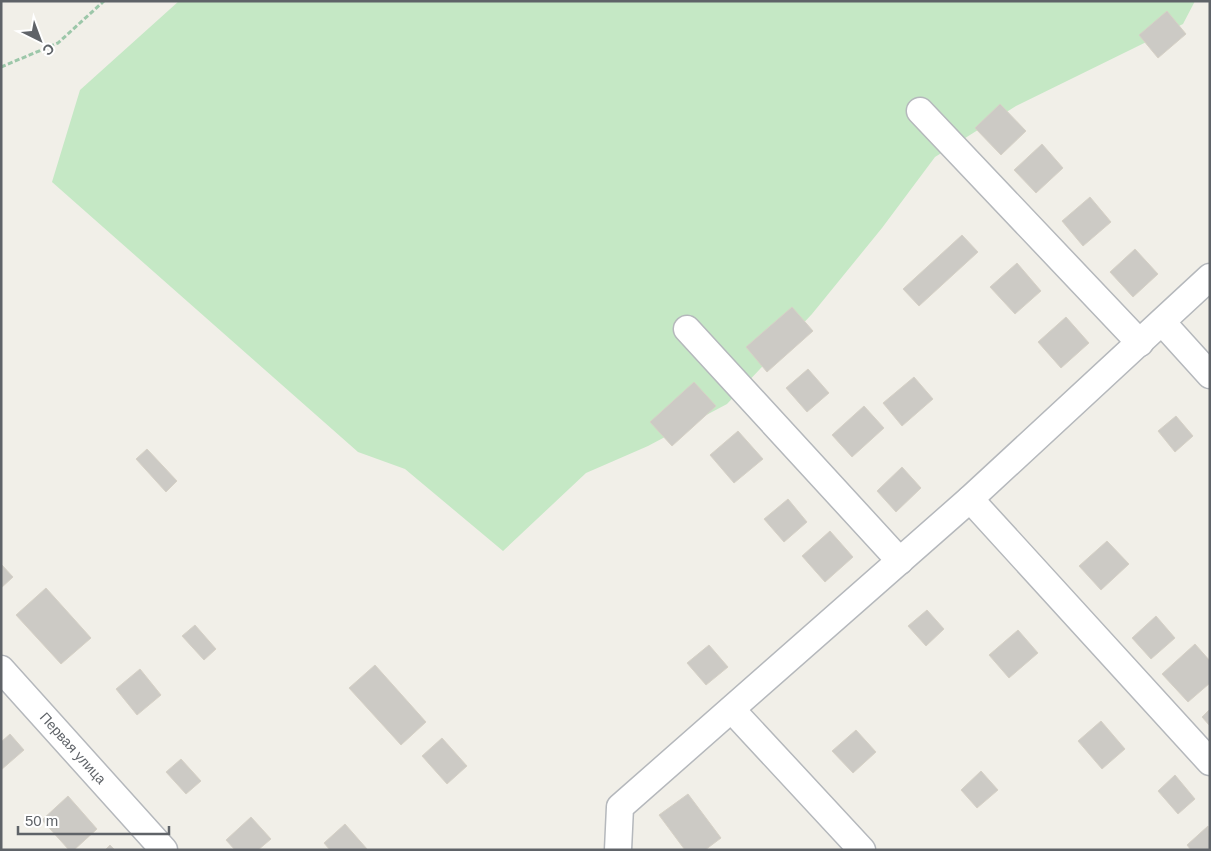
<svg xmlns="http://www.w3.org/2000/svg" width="1211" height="851" font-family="Arial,sans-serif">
	<rect width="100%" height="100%" fill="#f1efe8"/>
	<path fill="#c5e8c5" d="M 179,1 L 1195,1 L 1183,24 L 1016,106 L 935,157 L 882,228 L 812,314 L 727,404 L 648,446 L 586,473 L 503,551 L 405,469 L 358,452 L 52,182 L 80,90 Z"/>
	<g fill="#cccac5" stroke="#d6d1c6">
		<path d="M 1167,11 L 1186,34 L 1158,58 L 1139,35 Z"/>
		<path d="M 1000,104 L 1026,131 L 1001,155 L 975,128 Z"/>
		<path d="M 1042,144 L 1063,168 L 1036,193 L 1014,170 Z"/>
		<path d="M 1090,197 L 1111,222 L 1083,246 L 1062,221 Z"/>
		<path d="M 962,235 L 978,252 L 919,306 L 903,289 Z"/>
		<path d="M 1135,249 L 1158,274 L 1133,297 L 1110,272 Z"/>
		<path d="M 1017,263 L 1041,291 L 1015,314 L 990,287 Z"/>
		<path d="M 792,307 L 813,331 L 767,372 L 746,347 Z"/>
		<path d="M 1066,317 L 1089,343 L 1061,368 L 1038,342 Z"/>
		<path d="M 808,369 L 829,393 L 807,412 L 786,388 Z"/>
		<path d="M 914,377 L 933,399 L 902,426 L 883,403 Z"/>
		<path d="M 694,382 L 716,406 L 672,446 L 650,422 Z"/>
		<path d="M 864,406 L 884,428 L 852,457 L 832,435 Z"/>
		<path d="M 1176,416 L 1193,436 L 1175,452 L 1158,431 Z"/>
		<path d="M 738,431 L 763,459 L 734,483 L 710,455 Z"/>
		<path d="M 147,449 L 177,481 L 166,492 L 136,459 Z"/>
		<path d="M 902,467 L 921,488 L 896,512 L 877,491 Z"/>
		<path d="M 788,499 L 807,522 L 784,542 L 764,519 Z"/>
		<path d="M 830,531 L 853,557 L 825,582 L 802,556 Z"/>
		<path d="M 1107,541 L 1129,564 L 1101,590 L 1079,566 Z"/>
		<path d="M 1,564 L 13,577 L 1,588 Z"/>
		<path d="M 46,588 L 91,638 L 61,664 L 16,615 Z"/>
		<path d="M 927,610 L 944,629 L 926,646 L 908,626 Z"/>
		<path d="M 1156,616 L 1175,638 L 1151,659 L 1132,638 Z"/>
		<path d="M 195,625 L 216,649 L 204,660 L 182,636 Z"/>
		<path d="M 1018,630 L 1038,653 L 1009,678 L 989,655 Z"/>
		<path d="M 1195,644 L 1210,661 L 1210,683 L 1188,702 L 1162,674 Z"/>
		<path d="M 709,645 L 728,667 L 706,685 L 687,663 Z"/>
		<path d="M 375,665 L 426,722 L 401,745 L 349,688 Z"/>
		<path d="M 140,669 L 161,695 L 137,715 L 116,689 Z"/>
		<path d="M 1210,709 L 1210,726 L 1202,717 Z"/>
		<path d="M 1101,721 L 1125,749 L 1102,769 L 1078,741 Z"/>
		<path d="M 856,730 L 876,752 L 853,773 L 832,751 Z"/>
		<path d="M 10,734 L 24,750 L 1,770 L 1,742 Z"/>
		<path d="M 442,738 L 467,766 L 447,784 L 422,756 Z"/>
		<path d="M 181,759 L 201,781 L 186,794 L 166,772 Z"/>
		<path d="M 981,771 L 998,790 L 977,808 L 961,790 Z"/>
		<path d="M 1175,775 L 1195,799 L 1178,814 L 1158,791 Z"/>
		<path d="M 688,794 L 721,838 L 705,850 L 685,850 L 659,815 Z"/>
		<path d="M 68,796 L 97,829 L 74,850 L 69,850 L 42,820 Z"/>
		<path d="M 251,817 L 271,839 L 258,850 L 235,850 L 226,840 Z"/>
		<path d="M 345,824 L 367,849 L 366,850 L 330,850 L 324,843 Z"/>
		<path d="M 1208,826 L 1210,850 L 1191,850 L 1187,845 Z"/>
		<path d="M 110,845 L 115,850 L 105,850 Z"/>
	</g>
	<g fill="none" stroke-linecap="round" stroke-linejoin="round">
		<defs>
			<g id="minor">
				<path d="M 920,111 L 1140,343"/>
				<path d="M 1162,322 L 1210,375"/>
				<path d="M 687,329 L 900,561"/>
				<path d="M 970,499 L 1210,762"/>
				<path d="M 1,669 L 164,850"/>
				<path d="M 732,710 L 862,850"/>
				<path d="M 618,850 L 620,807 L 970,499 L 1210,277"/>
			</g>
		</defs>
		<use href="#minor" stroke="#b5b8bc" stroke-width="29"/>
		<path stroke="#9cc7a9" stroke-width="3" stroke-dasharray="5 2.5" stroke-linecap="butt" d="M 1,67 L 58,43 L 104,1"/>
		<use href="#minor" stroke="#fff" stroke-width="26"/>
	</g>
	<g text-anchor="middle" stroke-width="4" stroke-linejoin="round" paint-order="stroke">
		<g font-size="14" fill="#5f6368" stroke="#fff">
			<text transform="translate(73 748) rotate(48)" y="5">Первая улица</text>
		</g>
	</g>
	<rect width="1211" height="851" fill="none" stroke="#5f6368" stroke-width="5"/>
	<g transform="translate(40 40) rotate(138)" stroke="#ffffff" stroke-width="4" paint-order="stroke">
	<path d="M0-4L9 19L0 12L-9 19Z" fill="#5f6368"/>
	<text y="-8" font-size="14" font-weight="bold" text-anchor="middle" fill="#5f6368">С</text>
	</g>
	<path d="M18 826v8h151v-8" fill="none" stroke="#5f6368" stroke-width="2.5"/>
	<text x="25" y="826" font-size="15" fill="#5f6368" stroke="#ffffff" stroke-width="4" paint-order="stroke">50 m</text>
</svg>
